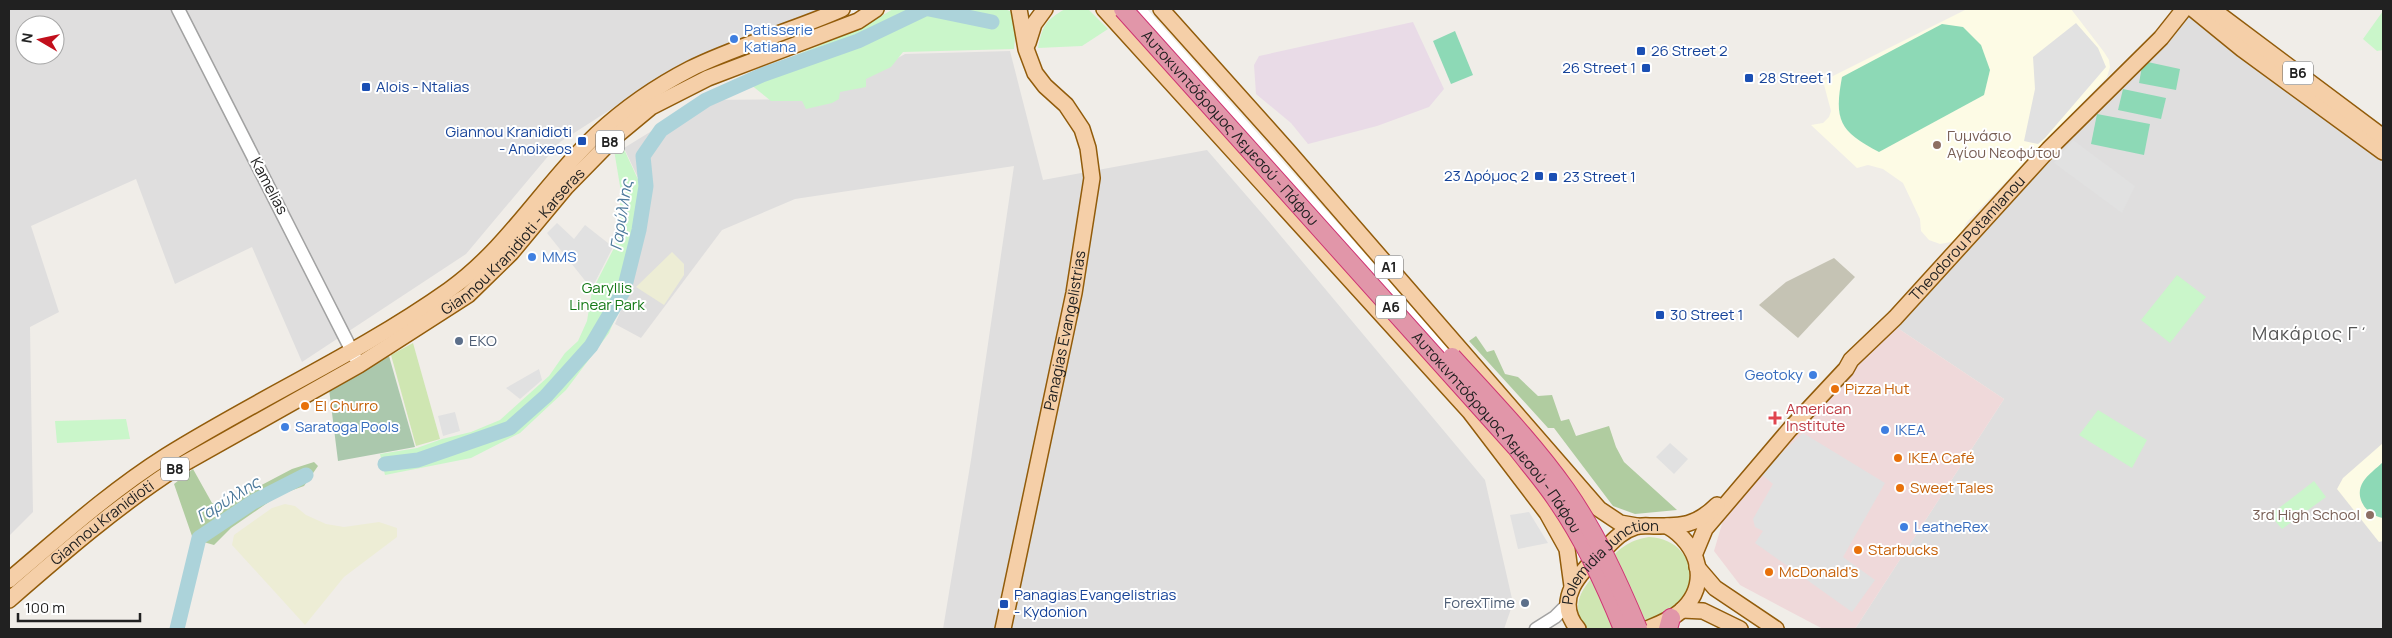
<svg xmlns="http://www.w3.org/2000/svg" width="2392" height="638" font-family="Manrope,sans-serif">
	<rect width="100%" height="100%" fill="#f0ede8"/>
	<g fill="#dfdede" fill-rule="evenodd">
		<path d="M 9,9 L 823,9 L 683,63 L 560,142 L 466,254 L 302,362 L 252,247 L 175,284 L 136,179 L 31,226 L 59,312 L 30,327 L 33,512 L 9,536 ZM 25,25 L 55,25 L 55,55 L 25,55 Z"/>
		<path d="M 2190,15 L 2383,158 L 2383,629 L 1855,629 L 2004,399 L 1893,325 Z"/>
		<path d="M 1010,51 L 1043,180 L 1207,150 L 1265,217 L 1485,480 L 1513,603 L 1504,629 L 943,629 L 971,460 L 1014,166 L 795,199 L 722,230 L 641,338 L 615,324 L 632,285 L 643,242 L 648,199 L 624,148 L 702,100 L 823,99 L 905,54 Z"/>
	</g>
	<path fill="#efd9da" d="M 1893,325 L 2004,399 L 1855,629 L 1823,629 L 1740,585 L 1714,551 L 1730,497 Z"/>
	<path fill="#e9dbe7" d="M 1413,22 L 1444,89 L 1429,107 L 1377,126 L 1308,144 L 1291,123 L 1256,94 L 1254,65 L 1259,56 Z"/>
	<g fill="#fdfbe5">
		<path d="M 1967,9 L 2071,9 L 2104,52 L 2109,60 L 2110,67 L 2107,77 L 1967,222 L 1959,237 L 1951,242 L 1940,244 L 1929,240 L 1921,231 L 1920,219 L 1903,183 L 1883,169 L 1868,165 L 1857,168 L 1811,125 L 1823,123 L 1829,117 L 1831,111 L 1823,81 Z"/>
		<path d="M 2383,443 L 2383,541 L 2379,542 L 2337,489 L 2343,478 Z"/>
	</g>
	<path fill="#c5c3b4" d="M 1834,258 L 1855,277 L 1798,338 L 1759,305 L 1786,282 Z"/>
	<g fill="#ededd5">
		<path d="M 672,252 L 684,264 L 684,275 L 664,305 L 636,287 Z"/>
		<path d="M 285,504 L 295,506 L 306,515 L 326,524 L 344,527 L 379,522 L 397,528 L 397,537 L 344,577 L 305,625 L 232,545 L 234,535 L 272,508 Z"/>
	</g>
	<g fill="#cfe6b2">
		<path d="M 413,343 L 440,439 L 416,446 L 391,355 Z"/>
		<path d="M 1649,537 C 1676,538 1694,558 1690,586 C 1689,593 1686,602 1681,606 C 1673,612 1645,627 1636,629 C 1623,632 1598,630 1585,629 C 1568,601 1585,585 1604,565 C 1618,550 1628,540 1649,537 Z"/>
	</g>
	<g fill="#b0cca0">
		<path d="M 1476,336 L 1487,352 L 1494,350 L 1505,374 L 1518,377 L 1538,396 L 1552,395 L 1561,421 L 1569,419 L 1576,436 L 1609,426 L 1616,447 L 1624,462 L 1677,510 L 1635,514 L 1613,506 L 1554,428 L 1548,428 L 1469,341 Z"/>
		<path d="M 314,462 L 318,466 L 304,486 L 279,495 L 231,528 L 214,545 L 193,539 L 174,484 L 193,469 L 212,503 L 222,506 L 292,469 Z"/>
	</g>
	<path fill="#abc8ad" d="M 389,356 L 415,447 L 338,461 L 329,389 Z"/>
	<g fill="#caf6ca">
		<path d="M 893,9 L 1005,9 L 1012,12 L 1016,28 L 1014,49 L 903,52 L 891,67 L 866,79 L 866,87 L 840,92 L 839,99 L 832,103 L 806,109 L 802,101 L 771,101 L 745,80 L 796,55 L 860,29 Z"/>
		<path d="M 1065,9 L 1088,9 L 1108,29 L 1082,46 L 1038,48 C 1042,26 1046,20 1065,9 Z"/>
		<path d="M 2383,11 L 2383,50 L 2377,51 L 2363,39 Z"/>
		<path d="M 623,147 L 647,199 L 642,240 L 629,285 L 609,333 L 566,390 L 520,433 L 471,458 L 385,475 L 380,454 L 417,448 L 442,439 L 471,432 L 500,420 L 549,376 L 565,353 L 578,341 L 587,321 L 592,291 L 615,246 L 619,227 L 621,192 L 614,150 Z"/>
		<path d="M 2177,275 L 2206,297 L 2170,343 L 2141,320 Z"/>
		<path d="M 2098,410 L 2147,440 L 2132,468 L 2079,435 Z"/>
		<path d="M 126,419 L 130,439 L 57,443 L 55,421 Z"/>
		<path d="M 2314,481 L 2326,497 L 2282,529 L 2270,515 Z"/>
	</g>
	<g fill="#8dd9b6">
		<path d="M 1942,24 L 1963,27 L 1981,45 L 1990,70 L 1984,95 L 1879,152 C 1839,131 1834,120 1842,77 Z"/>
		<path d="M 1455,31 L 1473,75 L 1451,84 L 1433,41 Z"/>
		<path d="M 2143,61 L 2180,69 L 2176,90 L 2139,83 Z"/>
		<path d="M 2123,89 L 2166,98 L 2161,119 L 2118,110 Z"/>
		<path d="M 2097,114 L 2150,124 L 2144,155 L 2091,144 Z"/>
		<path d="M 2383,462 L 2383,518 C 2368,516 2353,498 2363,482 C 2367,475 2377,468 2383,462 Z"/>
	</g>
	<g fill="#e1e1e1">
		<path d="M 2076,23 L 2098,48 L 2106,67 L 2045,138 L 2038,144 L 2024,141 L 2035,89 L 2033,57 Z"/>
		<path d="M 2073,140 L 2135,186 L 2122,213 L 2054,163 Z"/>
		<path d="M 557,223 L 574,239 L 585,225 L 613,247 L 593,286 L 587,283 L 547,233 Z"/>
		<path d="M 539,369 L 542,380 L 520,399 L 506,388 Z"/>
		<path d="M 455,412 L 460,431 L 443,436 L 438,416 Z"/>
		<path d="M 1803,433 L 1885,483 L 1843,557 L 1875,580 L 1852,612 L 1755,543 L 1763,531 L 1755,527 L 1753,519 L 1773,484 L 1760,473 Z"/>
		<path d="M 1670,443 L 1688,459 L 1674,474 L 1656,457 Z"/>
		<path d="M 1529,512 L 1548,543 L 1518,549 L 1510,515 Z"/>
	</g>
	<path fill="#fff" d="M 1113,9 L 1147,9 L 1575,490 L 1631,588 L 1645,629 L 1608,608 L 1541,492 Z"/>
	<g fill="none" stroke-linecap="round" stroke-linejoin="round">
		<g stroke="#acd3da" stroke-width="15">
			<path d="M 929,9 L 992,22"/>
			<path d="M 385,464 L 418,460 L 510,428 L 546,396 L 591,346 L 624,290 L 639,230 L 646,186 L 643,156 L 661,130 L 706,100 L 762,75 L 858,41 L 925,9"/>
			<path d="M 177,629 L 199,538 L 253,502 L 306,475"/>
		</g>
		<defs>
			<g id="minor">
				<path d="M 178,9 L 356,359"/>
				<path d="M 1536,629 L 1555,617 L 1569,603"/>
			</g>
			<g id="major">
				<path d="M 1104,9 L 1470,412 L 1547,513 L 1567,549 L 1572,586"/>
				<path d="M 1161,9 L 1288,151 L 1599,509 L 1620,523 L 1637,526"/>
				<path d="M 2193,9 L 2242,49 L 2383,152"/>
				<path d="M 2212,9 L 2383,137"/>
				<path d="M 1028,43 L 1034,24 L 1045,9"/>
				<path id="s1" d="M 1695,553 L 1705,529 L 1790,429 L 1846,369 L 1851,360 L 1895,318 L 2049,149 L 2161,38 L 2184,9"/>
				<path d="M 1697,567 L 1715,588 L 1776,629"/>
				<path d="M 9,580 C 60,537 109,492 166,456 C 259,398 360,353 449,290 C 508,248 545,183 597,134 C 624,109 657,86 690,69 C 738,45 793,31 842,9"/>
				<path id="s2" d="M 9,600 C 63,553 116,507 176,468 L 359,365 L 468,295 L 511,253 L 566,187 L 616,136 L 651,107 L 708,78 L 858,21 L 876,9"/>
				<path d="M 1682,610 L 1703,611 L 1740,629"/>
				<path id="s3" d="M 1003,629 L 1074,293 L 1092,178 L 1088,148 L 1082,129 L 1066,105 L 1045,86 L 1035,73 L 1026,49 L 1019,9"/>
				<path id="s4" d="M 1578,629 C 1553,600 1580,572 1602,552 C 1612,542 1621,531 1635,527 C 1641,525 1648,526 1654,526 C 1682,526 1696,526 1717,505"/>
				<path d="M 1647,629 C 1659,624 1672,619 1681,611 C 1711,584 1699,544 1667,526"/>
			</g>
			<path id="highway" d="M 1668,629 L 1671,618"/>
		</defs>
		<use href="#minor" stroke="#a2a2a2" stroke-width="15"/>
		<use href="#major" stroke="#925c0b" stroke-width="18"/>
		<use href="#highway" stroke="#cf3574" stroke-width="20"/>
		<use href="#minor" stroke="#fff" stroke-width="12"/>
		<use href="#major" stroke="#f5cfa8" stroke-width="15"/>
		<use href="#highway" stroke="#e196a9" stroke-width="18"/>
		<defs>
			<g id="highway-bridge">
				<path id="s5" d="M 1123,9 L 1516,447 C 1529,464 1544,481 1556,499 C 1584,539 1605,584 1623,629"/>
				<path d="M 1452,357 C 1491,400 1532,442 1566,490 C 1596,533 1618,581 1638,629"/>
			</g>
		</defs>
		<use href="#highway-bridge" stroke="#cf3574" stroke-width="20" stroke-linecap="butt"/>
		<use href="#highway-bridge" stroke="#e196a9" stroke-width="18"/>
	</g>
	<g fill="#3f7fe0" stroke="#fff" stroke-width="2">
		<circle cx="734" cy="39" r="5"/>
		<circle cx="532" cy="257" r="5"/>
		<circle cx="1813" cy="375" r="5"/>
		<circle cx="285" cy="427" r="5"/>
		<circle cx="1885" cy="430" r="5"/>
		<circle cx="1904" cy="527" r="5"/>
	</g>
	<g fill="#1a4fb4" stroke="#fff" stroke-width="2">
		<rect x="1636" y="46" width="10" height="10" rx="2.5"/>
		<rect x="1641" y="63" width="10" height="10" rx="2.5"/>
		<rect x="1744" y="73" width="10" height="10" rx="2.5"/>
		<rect x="361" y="82" width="10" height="10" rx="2.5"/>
		<rect x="577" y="136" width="10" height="10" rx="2.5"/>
		<rect x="1534" y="171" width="10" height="10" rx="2.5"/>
		<rect x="1548" y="172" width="10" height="10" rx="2.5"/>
		<rect x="1655" y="310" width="10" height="10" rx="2.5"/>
		<rect x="999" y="599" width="10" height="10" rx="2.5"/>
	</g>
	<g fill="#8d6e63" stroke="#fff" stroke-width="2">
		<circle cx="1937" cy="145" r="5"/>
		<circle cx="2370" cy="515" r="5"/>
	</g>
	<g fill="#5c6f8a" stroke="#fff" stroke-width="2">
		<circle cx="459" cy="341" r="5"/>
		<circle cx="1525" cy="603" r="5"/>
	</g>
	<g fill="#e8710a" stroke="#fff" stroke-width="2">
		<circle cx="1835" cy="389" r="5"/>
		<circle cx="305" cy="406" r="5"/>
		<circle cx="1898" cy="458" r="5"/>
		<circle cx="1900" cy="488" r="5"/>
		<circle cx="1858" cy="550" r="5"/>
		<circle cx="1769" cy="572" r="5"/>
	</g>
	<path fill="#e0444e" stroke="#fff" stroke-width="2" d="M1772.5 410.5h5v5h5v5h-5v5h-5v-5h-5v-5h5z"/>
	<g text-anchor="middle" stroke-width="4" stroke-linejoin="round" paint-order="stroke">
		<g fill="#fff" stroke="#646464" stroke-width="1">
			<rect x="2283" y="61.5" width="30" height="23" rx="4"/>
			<rect x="596" y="130.5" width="28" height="23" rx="4"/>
			<rect x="1375" y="255.5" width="28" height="23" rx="4"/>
			<rect x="1376" y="295.5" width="30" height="23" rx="4"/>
			<rect x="161" y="457.5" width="28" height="23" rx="4"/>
		</g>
		<g font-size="14" font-weight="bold" fill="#212121">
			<text x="2298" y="78">B6</text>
			<text x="610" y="147">B8</text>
			<text x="1389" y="272">A1</text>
			<text x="1391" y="312">A6</text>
			<text x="175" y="474">B8</text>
		</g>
		<g font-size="15" fill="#366cbe" stroke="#fff" text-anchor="start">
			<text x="744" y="35">Patisserie<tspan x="744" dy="17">Katiana</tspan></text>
			<text x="542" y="262">MMS</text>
			<text x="1803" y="380" text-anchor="end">Geotoky</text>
			<text x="295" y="432">Saratoga Pools</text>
			<text x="1895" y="435">IKEA</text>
			<text x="1914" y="532">LeatheRex</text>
		</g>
		<g font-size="15" fill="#164399" stroke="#fff" text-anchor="start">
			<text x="1651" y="56">26 Street 2</text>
			<text x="1636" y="73" text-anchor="end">26 Street 1</text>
			<text x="1759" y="83">28 Street 1</text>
			<text x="376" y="92">Alois - Ntalias</text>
			<text x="572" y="137" text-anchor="end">Giannou Kranidioti<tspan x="572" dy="17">- Anoixeos</tspan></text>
			<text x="1529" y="181" text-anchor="end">23 Δρόμος 2</text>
			<text x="1563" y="182">23 Street 1</text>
			<text x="1670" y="320">30 Street 1</text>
			<text x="1014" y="600">Panagias Evangelistrias<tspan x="1014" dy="17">- Kydonion</tspan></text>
		</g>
		<g font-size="15" fill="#212121" stroke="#fff">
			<text dy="5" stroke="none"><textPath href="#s5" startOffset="160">Αυτοκινητόδρομος Λεμεσού - Πάφου</textPath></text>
			<text transform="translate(269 186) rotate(62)" y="5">Kamelias</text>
			<text dy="5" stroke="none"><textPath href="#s1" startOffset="418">Theodorou Potamianou</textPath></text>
			<text dy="5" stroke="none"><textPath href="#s2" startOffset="622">Giannou Kranidioti - Karseras</textPath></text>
			<text dy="5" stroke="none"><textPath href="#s3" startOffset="305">Panagias Evangelistrias</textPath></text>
			<text dy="5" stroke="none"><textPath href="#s5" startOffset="565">Αυτοκινητόδρομος Λεμεσού - Πάφου</textPath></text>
			<text dy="5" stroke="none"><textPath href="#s2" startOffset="121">Giannou Kranidioti</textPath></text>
			<text dy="5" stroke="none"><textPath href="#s4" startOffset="92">Polemidia Junction</textPath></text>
		</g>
		<g font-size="15" fill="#785e54" stroke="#fff" text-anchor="start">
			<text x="1947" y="141">Γυμνάσιο<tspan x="1947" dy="17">Αγίου Νεοφύτου</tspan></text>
			<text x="2360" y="520" text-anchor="end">3rd High School</text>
		</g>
		<g font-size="15" fill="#147916" stroke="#fff">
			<text x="607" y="293">Garyllis<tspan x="607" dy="17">Linear Park</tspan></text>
		</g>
		<g font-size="15" fill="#4e5e75" stroke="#fff" text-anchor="start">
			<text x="469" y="346">EKO</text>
			<text x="1515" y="608" text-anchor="end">ForexTime</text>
		</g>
		<g font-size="15" fill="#c56008" stroke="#fff" text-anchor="start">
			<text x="1845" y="394">Pizza Hut</text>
			<text x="315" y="411">El Churro</text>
			<text x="1908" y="463">IKEA Café</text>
			<text x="1910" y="493">Sweet Tales</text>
			<text x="1868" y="555">Starbucks</text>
			<text x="1779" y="577">McDonald's</text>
		</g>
		<g font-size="15" fill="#be3a42" stroke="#fff" text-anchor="start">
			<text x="1786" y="414">American<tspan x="1786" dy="17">Institute</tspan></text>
		</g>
		<g font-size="16" font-style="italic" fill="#4c799b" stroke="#fff">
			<text transform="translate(621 215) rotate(-81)" y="6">Γαρύλλης</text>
			<text transform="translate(228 499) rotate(-32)" y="6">Γαρύλλης</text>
		</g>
		<g font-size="18" letter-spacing="1" fill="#545454" stroke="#fff">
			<text x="2311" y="340">Μακάριος Γ΄</text>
		</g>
	</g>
	<rect width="2392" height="638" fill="none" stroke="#212121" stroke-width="20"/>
	<g transform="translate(40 40) rotate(279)"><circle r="24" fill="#ffffff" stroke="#a6a6a6"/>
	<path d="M0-4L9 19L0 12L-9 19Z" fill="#c20f1c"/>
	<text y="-8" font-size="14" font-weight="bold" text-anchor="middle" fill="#212121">N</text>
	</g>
	<path d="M18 613v8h122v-8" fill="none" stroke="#212121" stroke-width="2.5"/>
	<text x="25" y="613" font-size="15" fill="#212121" stroke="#ffffff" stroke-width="4" paint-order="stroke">100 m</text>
</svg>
